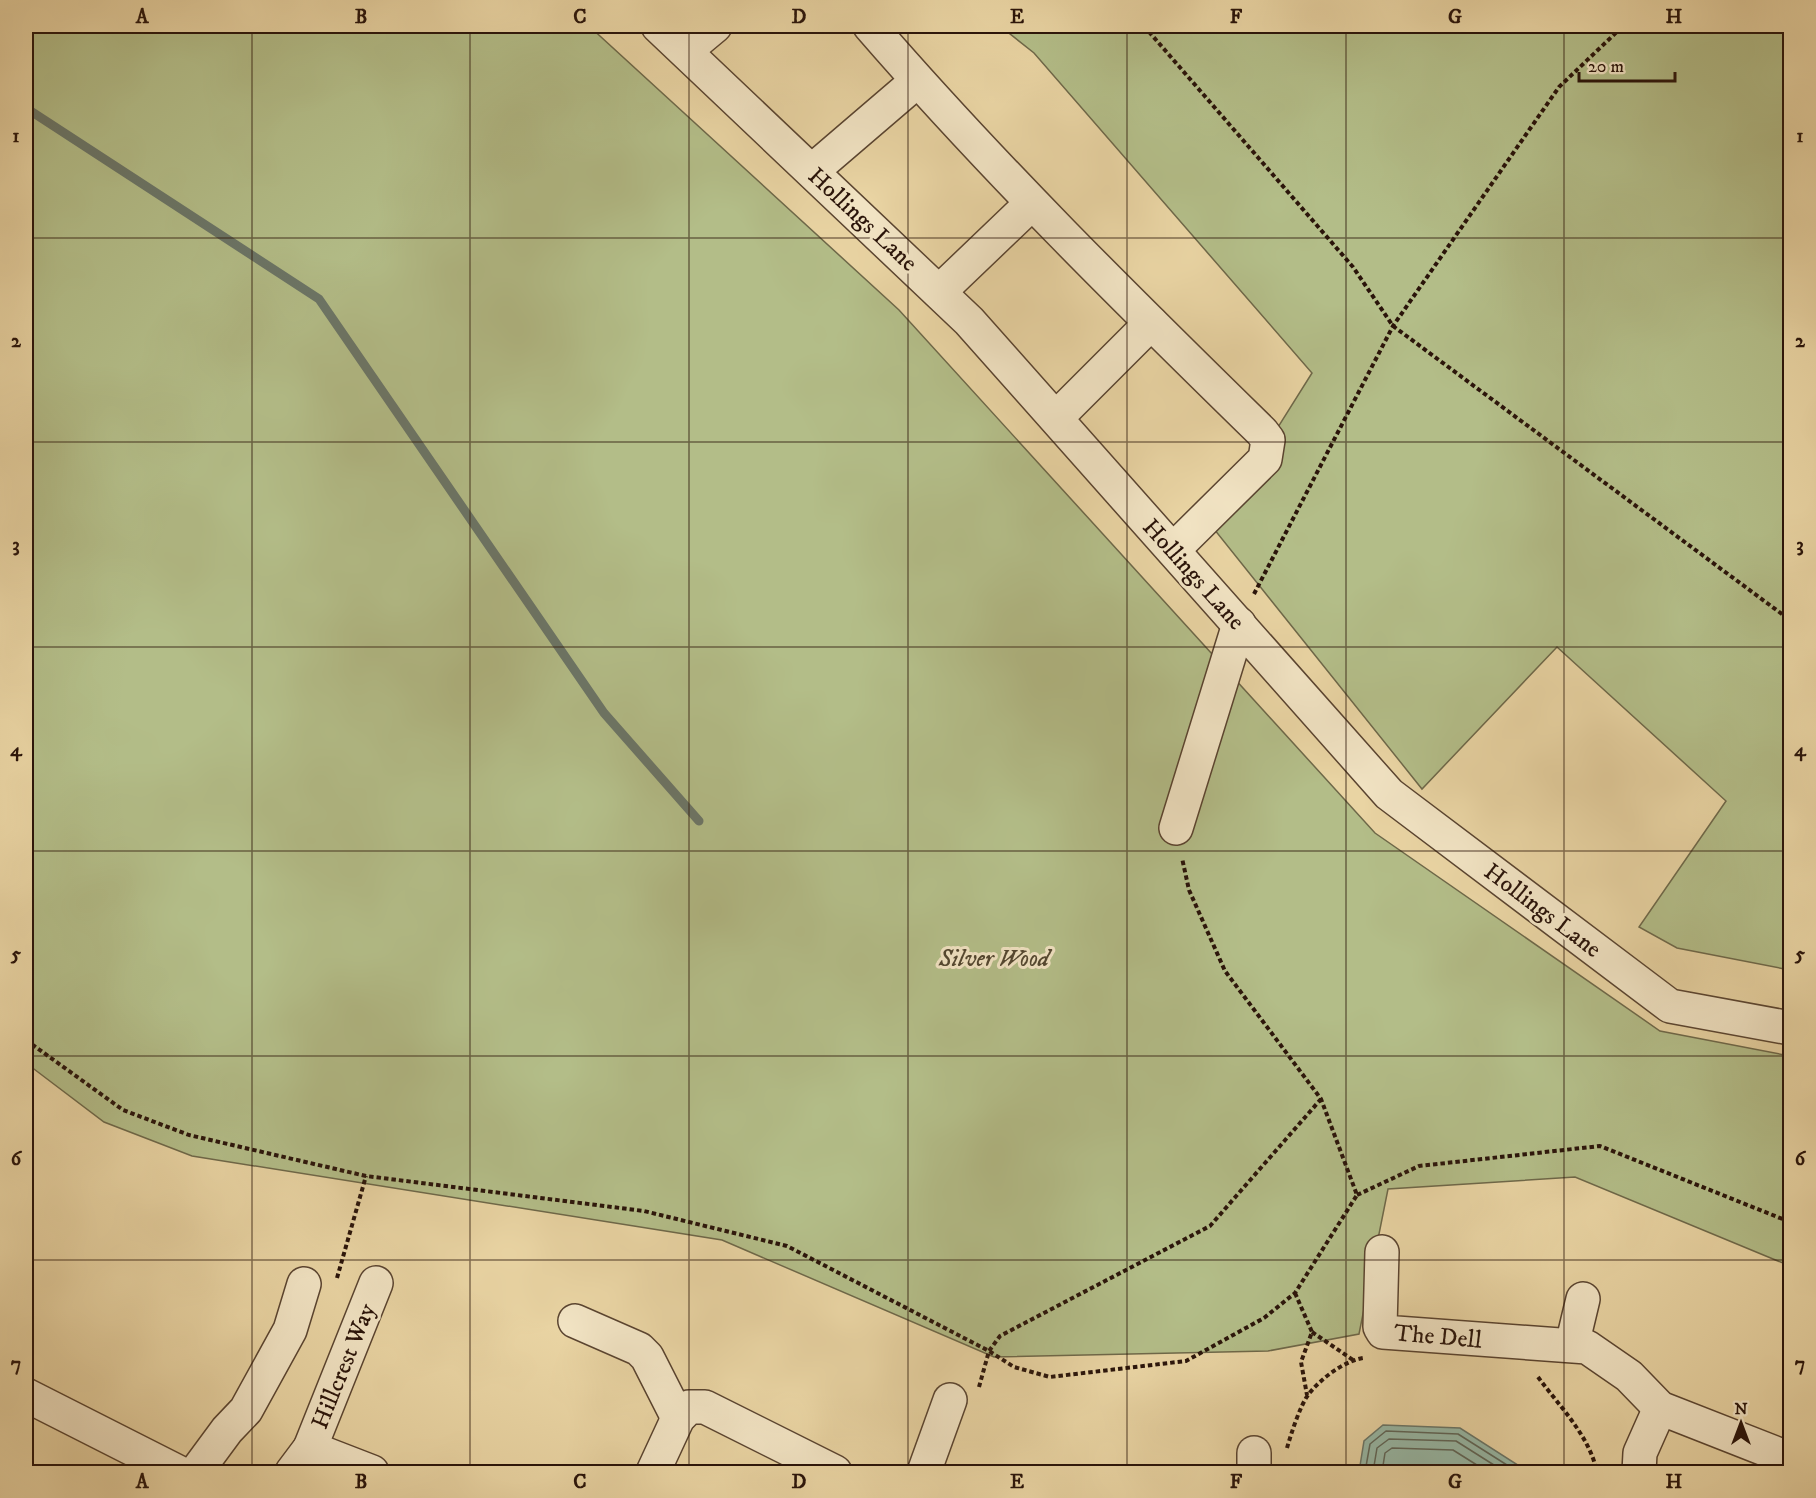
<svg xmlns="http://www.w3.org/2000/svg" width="1816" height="1498" font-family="'IM FELL DW Pica',serif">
	<rect width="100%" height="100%" fill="#e9d4a3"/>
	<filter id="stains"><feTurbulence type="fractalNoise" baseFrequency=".00333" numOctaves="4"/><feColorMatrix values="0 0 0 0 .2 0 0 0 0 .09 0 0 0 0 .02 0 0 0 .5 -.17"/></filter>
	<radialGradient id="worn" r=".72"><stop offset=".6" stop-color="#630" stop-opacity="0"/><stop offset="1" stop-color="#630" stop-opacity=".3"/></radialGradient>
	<g fill="#b3bd88" stroke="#6e6849" stroke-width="1.5">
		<path d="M 26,26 L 589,26 L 899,310 L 1375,833 L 1660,1031 L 1790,1056 L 1790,1266 L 1575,1177 L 1388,1189 L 1359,1334 L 1268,1351 L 994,1357 L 722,1240 L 192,1156 L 104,1122 L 26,1063 Z"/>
		<path d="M 1000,26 L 1790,26 L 1790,970 L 1677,948 L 1639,927 L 1726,801 L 1557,647 L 1422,789 L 1214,529 L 1312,373 L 1034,53 Z"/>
	</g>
	<path fill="#97b8a6" stroke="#6b7668" stroke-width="1.5" d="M 1383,1425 L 1460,1428 L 1524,1469 L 1525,1472 L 1359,1472 L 1364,1441 Z"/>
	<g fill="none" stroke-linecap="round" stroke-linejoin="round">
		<g stroke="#606658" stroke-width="1.5">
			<path d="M 1365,1472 L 1370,1444 L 1386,1431 L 1458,1434 L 1518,1472"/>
			<path d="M 1373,1472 L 1377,1448 L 1389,1439 L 1456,1441 L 1505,1472"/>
			<path d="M 1382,1472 L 1385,1453 L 1392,1448 L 1453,1450 L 1488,1472"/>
		</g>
		<path stroke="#6b7668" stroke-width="9" d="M 26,108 L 319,299 L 604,713 L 699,821"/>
		<defs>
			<g id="minor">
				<path d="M 658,26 L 969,321 L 1389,794 L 1670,1006 L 1790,1028"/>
				<path d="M 870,26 C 993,168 1127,300 1262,432 L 1268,440 L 1265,459 L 1173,550"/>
				<path d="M 685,51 L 715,26"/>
				<path d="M 812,171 L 917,81"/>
				<path d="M 939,292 L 1031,204"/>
				<path d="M 1056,418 L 1151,323"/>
				<path d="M 1176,828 L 1239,624"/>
				<path d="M 1382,1252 L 1380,1327 L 1383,1332 L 1587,1347 L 1629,1376 L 1660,1408 L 1790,1459"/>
				<path d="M 575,1321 L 639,1349 L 647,1357 L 678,1418"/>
				<path d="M 1572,1345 L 1583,1299"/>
				<path d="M 26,1395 L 178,1472"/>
				<path d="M 310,1448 L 376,1283"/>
				<path d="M 1254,1453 L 1254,1472"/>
				<path d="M 196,1472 L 227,1430 L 246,1410 L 290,1330 L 304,1284"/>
				<path d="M 292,1472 L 310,1448 L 372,1472"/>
				<path d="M 653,1472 L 678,1418 L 689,1407 L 705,1407 L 835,1472"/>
				<path d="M 924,1472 L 950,1400"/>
				<path d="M 1639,1472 L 1640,1453 L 1660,1408"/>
			</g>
		</defs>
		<use href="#minor" stroke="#5a4430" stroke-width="36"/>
		<g stroke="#2a140a" stroke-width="4" stroke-dasharray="4.5 3" stroke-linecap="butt">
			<path d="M 1144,26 L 1353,267 L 1393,326 L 1790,620"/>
			<path d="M 1254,594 L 1393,326 L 1559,87 L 1623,26"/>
			<path d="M 26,1040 L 123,1110 L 189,1135 L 366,1176 L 644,1211 L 787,1246 L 989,1351 L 1014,1367 L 1050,1377 L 1186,1361 L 1264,1318 L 1295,1293 L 1357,1195 L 1321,1099 L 1225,971 L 1189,890 L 1182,858"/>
			<path d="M 1357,1195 L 1419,1166 L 1600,1146 L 1790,1222"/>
			<path d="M 337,1278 L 366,1176"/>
			<path d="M 1295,1293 L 1312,1332 L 1301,1362 L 1307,1395"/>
			<path d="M 1312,1332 L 1353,1360"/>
			<path d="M 1538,1377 C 1560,1407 1589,1435 1597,1472"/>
			<path d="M 979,1387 L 989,1351 L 1000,1336 L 1210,1226 L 1321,1099"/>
			<path d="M 1287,1448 C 1291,1434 1300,1406 1308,1395 C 1320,1379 1344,1361 1363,1358"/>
		</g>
		<use href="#minor" stroke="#f1e3c3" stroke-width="33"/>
	</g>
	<path fill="none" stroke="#2a140a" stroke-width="1.5" stroke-opacity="0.55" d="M 252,26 L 252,1472M 470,26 L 470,1472M 689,26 L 689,1472M 908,26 L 908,1472M 1127,26 L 1127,1472M 1346,26 L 1346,1472M 1564,26 L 1564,1472M 26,238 L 1790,238M 26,442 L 1790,442M 26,647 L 1790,647M 26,851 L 1790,851M 26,1056 L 1790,1056M 26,1260 L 1790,1260"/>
	<g text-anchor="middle" stroke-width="6" stroke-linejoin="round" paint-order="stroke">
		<g font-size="24" fill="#2a140a" stroke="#f1e3c3">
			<text transform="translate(863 219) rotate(43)" y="8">Hollings Lane</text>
			<text transform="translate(1194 574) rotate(48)" y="8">Hollings Lane</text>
			<text transform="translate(1543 910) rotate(37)" y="8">Hollings Lane</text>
			<text transform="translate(1438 1336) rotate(5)" y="8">The Dell</text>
			<text transform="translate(343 1366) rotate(-68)" y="8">Hillcrest Way</text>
		</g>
		<g font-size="24" font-style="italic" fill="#534730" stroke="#f1e3c3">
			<text x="994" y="966">Silver Wood</text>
		</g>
	</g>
	<rect width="1816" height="1498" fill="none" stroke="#e9d4a3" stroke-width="66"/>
	<g transform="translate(1741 1423)" stroke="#f1e3c3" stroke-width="4.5" paint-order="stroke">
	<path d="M0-4.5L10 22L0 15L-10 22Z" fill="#2a140a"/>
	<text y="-9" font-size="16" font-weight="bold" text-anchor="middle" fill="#2a140a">N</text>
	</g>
	<path d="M1579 72v9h96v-9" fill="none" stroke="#2a140a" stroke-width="3"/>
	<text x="1588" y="72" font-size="18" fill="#2a140a" stroke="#f1e3c3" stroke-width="4.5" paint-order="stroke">20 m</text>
	<rect x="33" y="33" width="1750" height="1432" fill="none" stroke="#2a140a" stroke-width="2"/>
	<g font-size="20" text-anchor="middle" font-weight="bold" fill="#2a140a">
		<text x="142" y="23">A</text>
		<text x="361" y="23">B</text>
		<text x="580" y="23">C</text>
		<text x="799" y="23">D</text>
		<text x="1017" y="23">E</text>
		<text x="1236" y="23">F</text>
		<text x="1455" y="23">G</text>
		<text x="1674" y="23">H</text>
		<text x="16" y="142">1</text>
		<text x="1800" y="142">1</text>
		<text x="16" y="347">2</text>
		<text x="1800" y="347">2</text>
		<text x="16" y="551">3</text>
		<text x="1800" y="551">3</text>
		<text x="16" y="756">4</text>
		<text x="1800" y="756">4</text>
		<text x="16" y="960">5</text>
		<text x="1800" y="960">5</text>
		<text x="16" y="1165">6</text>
		<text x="1800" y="1165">6</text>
		<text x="16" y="1370">7</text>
		<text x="1800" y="1370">7</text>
		<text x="142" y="1488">A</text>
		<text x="361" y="1488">B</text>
		<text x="580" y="1488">C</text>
		<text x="799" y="1488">D</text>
		<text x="1017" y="1488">E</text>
		<text x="1236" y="1488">F</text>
		<text x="1455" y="1488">G</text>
		<text x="1674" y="1488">H</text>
	</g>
	<rect width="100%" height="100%" filter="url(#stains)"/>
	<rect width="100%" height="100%" fill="url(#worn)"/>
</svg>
